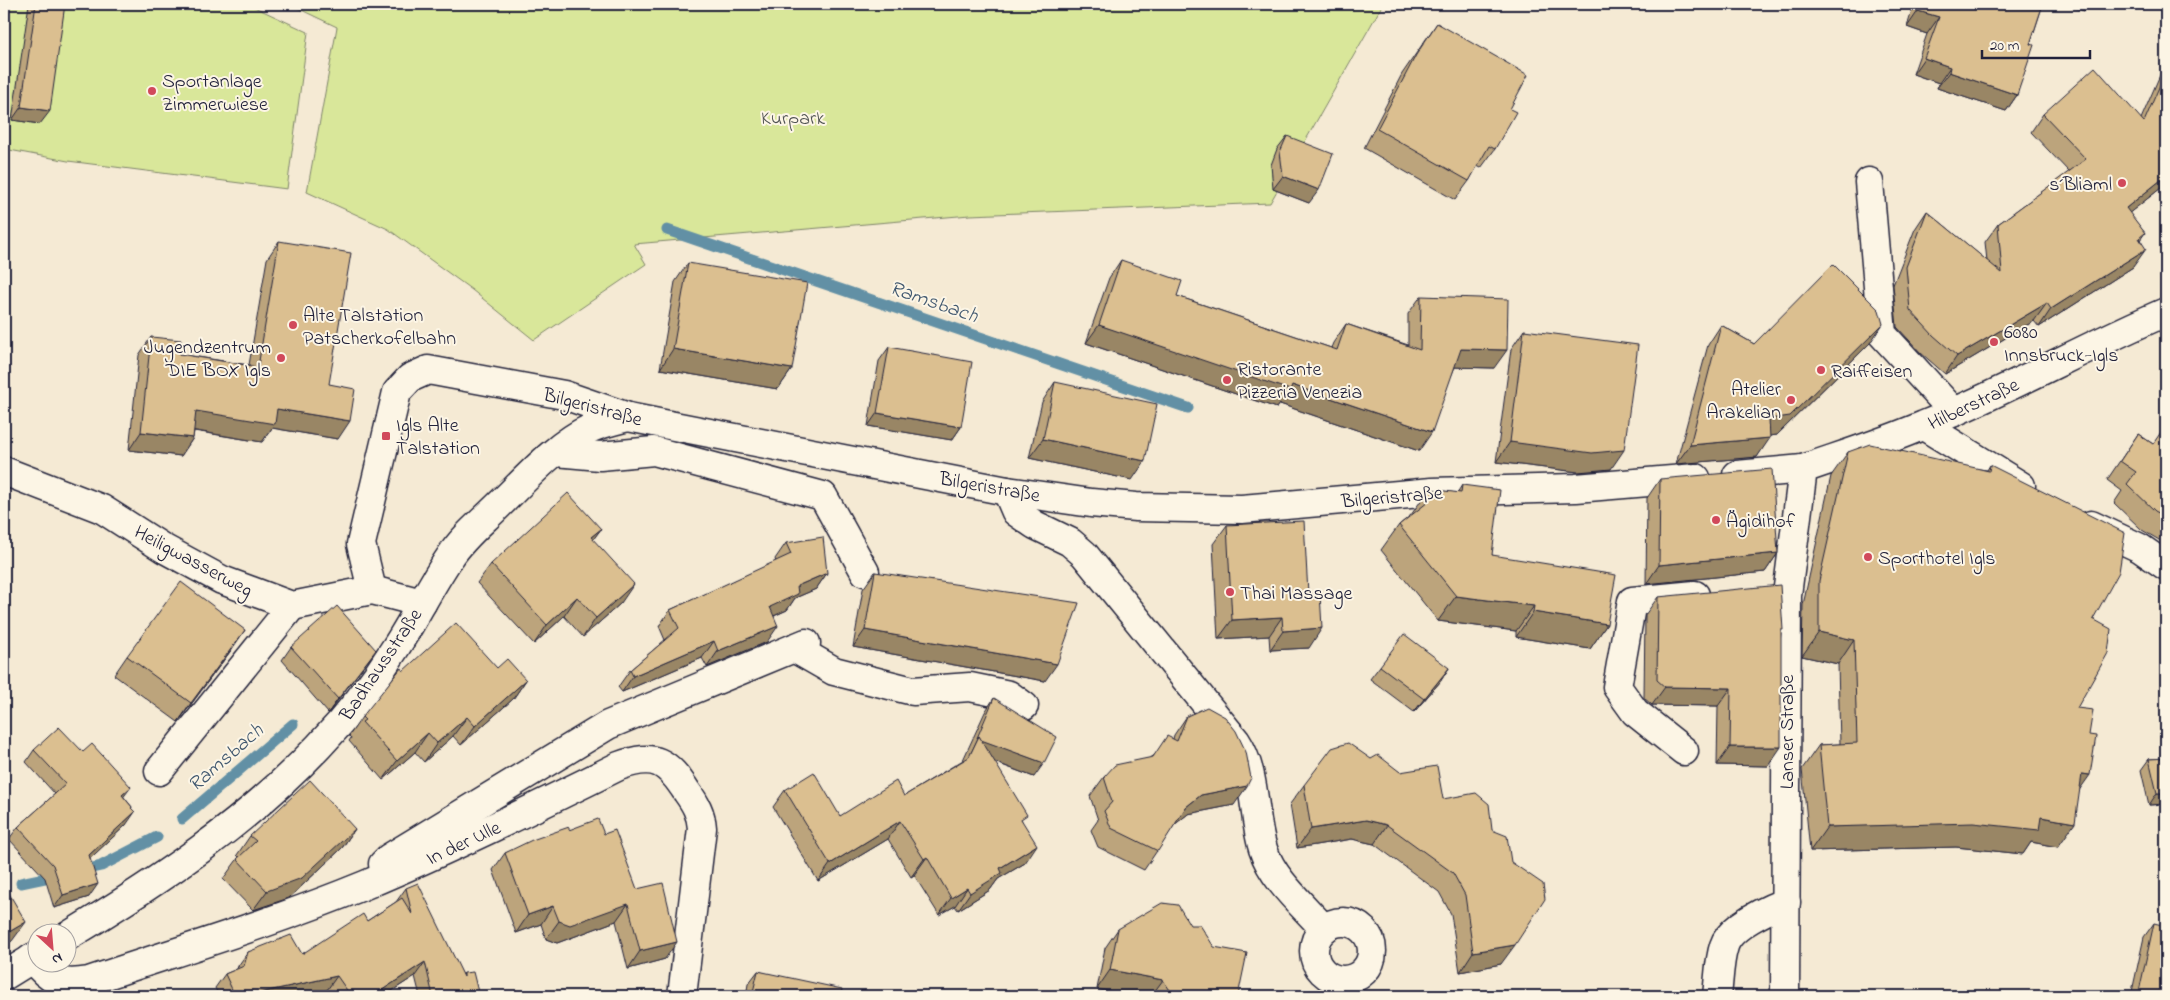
<svg xmlns="http://www.w3.org/2000/svg" width="2170" height="1000" font-family="'Indie Flower',sans-serif">
	<rect width="100%" height="100%" fill="#f5ead4"/>
	<filter id="ink" filterUnits="userSpaceOnUse"><feTurbulence type="fractalNoise" baseFrequency=".02" numOctaves="2"/><feDisplacementMap in="SourceGraphic" scale="10" xChannelSelector="R" yChannelSelector="G"/><feConvolveMatrix kernelMatrix="1 2 1 2 8 2 1 2 1" color-interpolation-filters="sRGB"/></filter>
	<g filter="url(#ink)">
		<g fill="#d9e79a" stroke="#7e846a">
			<path d="M 4,4 L 248,4 L 308,32 L 287,189 L 68,161 L 4,149 Z"/>
			<path d="M 289,4 L 1383,4 L 1270,203 L 970,215 L 634,244 L 646,264 L 534,340 L 472,290 L 388,229 L 307,192 L 337,27 Z"/>
		</g>
		<g fill="none" stroke-linecap="round" stroke-linejoin="round">
			<g stroke="#6290a5" stroke-width="11">
				<path d="M 667,230 L 1188,408"/>
				<path d="M 182,819 L 293,724"/>
				<path d="M 79,871 L 101,866 L 157,837"/>
				<path d="M 21,883 L 59,875"/>
			</g>
			<defs>
				<g id="minor">
					<path d="M 1869,182 L 1882,334 L 1954,412"/>
					<path d="M 1924,426 L 2021,486"/>
					<path d="M 556,452 L 600,456 L 654,451 L 823,496 L 865,572"/>
					<path d="M 4,471 L 102,509 L 163,548 L 222,580 L 292,606 L 372,590 L 422,603"/>
					<path d="M 1737,475 L 1803,469"/>
					<path d="M 1007,491 L 1016,512 L 1035,525 L 1070,542 L 1084,554 L 1236,741 C 1257,773 1252,813 1263,849 C 1273,880 1303,905 1324,929"/>
					<path d="M 2091,525 L 2140,548 L 2166,566"/>
					<path d="M 372,590 L 361,544 L 397,392 L 410,378 L 428,370 L 564,395 L 628,417 L 1007,491 L 1091,503 L 1136,507 L 1242,509 L 1432,492 L 1576,488 L 1696,478"/>
					<path d="M 794,648 L 834,671 L 913,691 L 970,687 L 1009,695 L 1024,706"/>
					<path d="M 1684,751 L 1635,712 L 1617,687 L 1632,601 L 1695,595"/>
					<path d="M 159,771 L 292,606"/>
					<path d="M 383,864 L 389,858 L 608,725 L 806,643"/>
					<circle cx="1343" cy="951" r="29"/>
					<path d="M 68,936 C 159,881 245,824 319,746 C 348,716 374,682 396,647 C 415,618 430,586 450,557 C 463,537 482,522 498,506 C 526,479 555,445 591,428 C 603,423 616,420 628,417"/>
					<path d="M 32,958 C 49,981 60,986 89,981 C 181,950 275,922 365,885 C 451,849 535,808 619,766 C 655,753 667,761 687,792 C 695,803 701,813 702,828 L 682,996"/>
					<path d="M 4,976 L 38,955"/>
					<path d="M 1717,996 C 1719,980 1719,961 1724,946 C 1730,926 1768,909 1786,902"/>
				</g>
				<path id="major" d="M 1785,996 L 1787,595 L 1803,469 C 1843,455 1885,442 1924,425 C 2007,391 2084,347 2166,312"/>
			</defs>
			<use href="#minor" stroke="#22223b" stroke-width="31"/>
			<use href="#major" stroke="#22223b" stroke-width="31"/>
			<use href="#minor" stroke="#fcf5e5" stroke-width="28"/>
			<use href="#major" stroke="#fcf5e5" stroke-width="28"/>
		</g>
		<g fill="#bca47c" stroke="#22223b">
			<path d="M 29,4 L 65,4 L 40,124 L 12,120 Z"/>
			<path d="M 1580,4 L 1589,4 L 1585,8 Z"/>
			<path d="M 1914,4 L 2043,4 L 2030,44 L 2017,95 L 2006,111 L 1937,88 L 1939,83 L 1913,74 L 1927,34 L 1907,27 Z"/>
			<path d="M 1437,23 L 1510,109 L 1495,149 L 1481,168 L 1477,166 L 1469,181 L 1455,200 L 1364,148 L 1402,74 Z"/>
			<path d="M 2166,64 L 2166,184 L 2129,213 L 2145,233 L 2140,240 L 2133,267 L 2039,327 L 2034,321 L 1945,374 L 1921,353 L 1897,327 L 1893,285 L 1915,229 L 1927,211 L 1987,261 L 1985,242 L 1998,224 L 2069,172 L 2031,132 L 2043,114 L 2141,119 L 2163,68 Z"/>
			<path d="M 1287,136 L 1309,203 L 1273,189 L 1271,165 L 1277,149 Z"/>
			<path d="M 279,241 L 329,384 L 338,439 L 272,428 L 262,442 L 194,431 L 193,438 L 181,456 L 129,450 L 139,355 L 151,337 L 179,354 L 249,365 L 267,259 Z"/>
			<path d="M 1121,260 L 1177,296 L 1331,348 L 1333,343 L 1346,324 L 1408,345 L 1408,314 L 1421,296 L 1494,368 L 1455,367 L 1419,451 L 1280,404 L 1277,408 L 1086,343 L 1109,278 Z"/>
			<path d="M 688,263 L 792,369 L 778,389 L 660,369 L 675,282 Z"/>
			<path d="M 1721,325 L 1754,344 L 1870,343 L 1777,435 L 1770,436 L 1757,457 L 1676,464 L 1708,345 Z"/>
			<path d="M 1524,330 L 1611,469 L 1578,472 L 1496,462 L 1511,349 Z"/>
			<path d="M 889,347 L 961,427 L 952,440 L 868,426 L 879,361 Z"/>
			<path d="M 1055,382 L 1132,480 L 1029,458 L 1042,402 Z"/>
			<path d="M 2166,427 L 2166,544 L 2142,530 L 2114,503 L 2122,491 L 2107,480 L 2138,434 L 2153,444 Z"/>
			<path d="M 1848,452 L 1987,470 L 1990,465 L 2093,619 L 2077,708 L 2079,790 L 2058,847 L 2031,842 L 2023,854 L 1956,847 L 1810,851 L 1802,769 L 1819,745 L 1840,744 L 1838,664 L 1802,656 L 1803,605 L 1831,476 Z"/>
			<path d="M 1660,479 L 1778,553 L 1765,572 L 1646,584 L 1647,498 Z"/>
			<path d="M 1462,485 L 1492,555 L 1607,624 L 1590,649 L 1516,637 L 1516,631 L 1438,621 L 1381,550 L 1399,525 L 1411,515 L 1429,489 L 1457,493 Z"/>
			<path d="M 1227,525 L 1309,648 L 1270,650 L 1269,636 L 1218,639 L 1213,544 Z"/>
			<path d="M 601,529 L 593,539 L 621,603 L 583,637 L 564,616 L 534,644 L 477,583 L 491,564 Z"/>
			<path d="M 786,543 L 827,573 L 816,589 L 795,598 L 787,610 L 774,616 L 767,642 L 707,667 L 702,658 L 622,692 L 618,687 L 630,670 L 665,640 L 659,626 L 670,610 L 776,562 L 775,559 Z"/>
			<path d="M 875,572 L 1045,681 L 853,647 L 863,589 Z"/>
			<path d="M 1658,597 L 1781,633 L 1768,766 L 1717,765 L 1718,706 L 1652,705 L 1644,698 L 1645,615 Z"/>
			<path d="M 291,647 L 366,663 L 328,713 L 282,660 Z"/>
			<path d="M 232,649 L 178,722 L 114,675 L 127,656 Z"/>
			<path d="M 1380,666 L 1449,668 L 1440,682 L 1414,712 L 1370,679 Z"/>
			<path d="M 497,668 L 526,680 L 513,699 L 461,745 L 453,736 L 424,762 L 415,752 L 383,780 L 349,741 L 351,738 L 349,736 L 362,717 L 403,671 Z"/>
			<path d="M 994,698 L 1034,777 L 994,762 L 1022,821 L 1025,863 L 998,879 L 990,890 L 958,910 L 955,906 L 939,915 L 914,875 L 911,877 L 888,839 L 818,881 L 773,807 L 785,790 L 840,816 L 904,796 L 963,760 L 985,712 Z"/>
			<path d="M 1187,716 L 1234,805 L 1188,814 L 1175,824 L 1144,870 L 1098,847 L 1091,830 L 1098,820 L 1090,796 L 1104,777 L 1152,757 L 1173,739 L 1174,735 Z"/>
			<path d="M 34,750 L 124,797 L 132,807 L 126,825 L 90,858 L 89,897 L 54,908 L 45,878 L 9,839 L 18,827 L 55,794 L 26,762 Z"/>
			<path d="M 2166,758 L 2166,804 L 2149,805 L 2141,770 L 2149,759 Z"/>
			<path d="M 1371,759 L 1400,772 L 1443,799 L 1501,964 L 1460,972 L 1451,914 L 1439,892 L 1374,844 L 1352,839 L 1297,848 L 1290,804 L 1304,785 Z"/>
			<path d="M 355,829 L 342,848 L 289,898 L 253,910 L 223,879 L 239,857 L 237,855 L 250,836 Z"/>
			<path d="M 569,830 L 604,834 L 637,889 L 665,959 L 628,969 L 616,921 L 557,943 L 546,939 L 541,924 L 516,933 L 493,870 L 505,853 Z"/>
			<path d="M 406,888 L 463,975 L 464,973 L 479,996 L 420,996 L 415,976 L 384,996 L 331,996 L 327,990 L 298,996 L 219,996 L 215,988 L 225,974 L 237,969 L 238,966 L 248,952 L 302,954 L 367,921 L 396,902 Z"/>
			<path d="M 2154,923 L 2166,996 L 2131,996 L 2144,937 Z"/>
			<path d="M 1190,925 L 1238,996 L 1241,996 L 1134,996 L 1097,989 L 1105,948 L 1118,929 Z"/>
			<path d="M 758,971 L 841,996 L 746,996 L 748,984 Z"/>
		</g>
		<g fill="#998665" stroke="#22223b">
			<path d="M 2064,4 L 2089,4 L 2084,11 Z"/>
			<path d="M 1918,11 L 1939,17 L 1927,34 L 1907,27 Z"/>
			<path d="M 1924,58 L 1950,67 L 1939,83 L 1913,74 Z"/>
			<path d="M 1949,72 L 2017,95 L 2006,111 L 1937,88 Z"/>
			<path d="M 21,107 L 50,111 L 40,124 L 12,120 Z"/>
			<path d="M 1283,176 L 1319,190 L 1309,203 L 1273,189 Z"/>
			<path d="M 2166,176 L 2166,184 L 2113,226 L 2126,208 Z"/>
			<path d="M 2146,249 L 2133,267 L 2039,327 L 2051,309 Z"/>
			<path d="M 2047,303 L 2034,321 L 1945,374 L 1957,356 Z"/>
			<path d="M 1883,324 L 1870,343 L 1777,435 L 1756,438 L 1769,419 Z"/>
			<path d="M 1099,325 L 1292,385 L 1432,432 L 1419,451 L 1280,404 L 1277,408 L 1086,343 Z"/>
			<path d="M 673,349 L 792,369 L 778,389 L 660,369 Z"/>
			<path d="M 1461,349 L 1507,350 L 1494,368 L 1448,367 Z"/>
			<path d="M 277,409 L 350,421 L 338,439 L 272,428 L 262,442 L 184,429 L 196,411 Z"/>
			<path d="M 877,413 L 961,427 L 952,440 L 868,426 Z"/>
			<path d="M 141,432 L 193,438 L 181,456 L 129,450 Z"/>
			<path d="M 1770,438 L 1757,457 L 1676,464 L 1690,445 Z"/>
			<path d="M 1043,439 L 1145,461 L 1132,480 L 1029,458 Z"/>
			<path d="M 1510,442 L 1624,450 L 1611,469 L 1578,472 L 1496,462 Z"/>
			<path d="M 601,529 L 587,548 L 591,537 Z"/>
			<path d="M 1778,553 L 1765,572 L 1646,584 L 1659,565 Z"/>
			<path d="M 827,573 L 816,589 L 795,598 L 787,610 L 758,623 L 770,607 L 797,586 Z"/>
			<path d="M 634,584 L 621,603 L 583,637 L 596,618 Z"/>
			<path d="M 1456,596 L 1534,606 L 1516,631 L 1438,621 Z"/>
			<path d="M 577,597 L 564,616 L 534,644 L 547,625 Z"/>
			<path d="M 1533,612 L 1607,624 L 1590,649 L 1516,637 Z"/>
			<path d="M 1282,617 L 1269,636 L 1218,639 L 1232,620 Z"/>
			<path d="M 778,626 L 767,642 L 707,667 L 718,651 Z"/>
			<path d="M 1322,628 L 1309,648 L 1270,650 L 1283,631 Z"/>
			<path d="M 245,630 L 232,649 L 178,722 L 191,703 Z"/>
			<path d="M 865,630 L 1057,664 L 1045,681 L 853,647 Z"/>
			<path d="M 1819,632 L 1854,640 L 1838,664 L 1802,656 Z"/>
			<path d="M 714,641 L 702,658 L 622,692 L 633,676 Z"/>
			<path d="M 376,650 L 366,663 L 328,713 L 338,699 Z"/>
			<path d="M 1449,668 L 1440,682 L 1414,712 L 1424,699 Z"/>
			<path d="M 526,680 L 513,699 L 461,745 L 475,726 Z"/>
			<path d="M 1665,687 L 1731,688 L 1718,706 L 1652,705 Z"/>
			<path d="M 467,717 L 453,736 L 424,762 L 437,743 Z"/>
			<path d="M 428,733 L 415,752 L 383,780 L 397,761 Z"/>
			<path d="M 978,738 L 1044,763 L 1034,777 L 971,753 Z"/>
			<path d="M 1730,747 L 1781,747 L 1768,766 L 1717,765 Z"/>
			<path d="M 2082,774 L 2090,775 L 2073,799 Z"/>
			<path d="M 1247,786 L 1234,805 L 1188,814 L 1173,826 L 1186,807 L 1201,795 Z"/>
			<path d="M 131,787 L 122,799 L 122,795 Z"/>
			<path d="M 2157,793 L 2166,793 L 2166,804 L 2149,805 Z"/>
			<path d="M 135,812 L 126,825 L 80,868 L 89,855 Z"/>
			<path d="M 2041,817 L 2075,823 L 2058,847 L 2031,842 L 2023,854 L 1956,847 L 1810,851 L 1827,827 Z"/>
			<path d="M 1366,820 L 1387,825 L 1374,844 L 1352,839 L 1297,848 L 1311,829 Z"/>
			<path d="M 900,821 L 888,839 L 818,881 L 830,864 Z"/>
			<path d="M 355,829 L 342,848 L 289,898 L 253,910 L 267,891 Z"/>
			<path d="M 1037,845 L 1025,863 L 998,879 L 990,890 L 958,910 L 970,893 L 1000,868 Z"/>
			<path d="M 927,857 L 914,875 L 911,877 L 924,859 Z"/>
			<path d="M 98,884 L 89,897 L 54,908 L 63,895 Z"/>
			<path d="M 967,888 L 955,906 L 939,915 L 951,898 Z"/>
			<path d="M 628,904 L 616,921 L 557,943 L 546,939 L 559,921 Z"/>
			<path d="M 553,906 L 541,924 L 516,933 L 528,915 Z"/>
			<path d="M 26,922 L 12,941 L 4,946 L 4,935 Z"/>
			<path d="M 677,942 L 665,959 L 628,969 L 640,951 Z"/>
			<path d="M 1515,945 L 1501,964 L 1460,972 L 1473,952 Z"/>
			<path d="M 425,962 L 415,976 L 384,996 L 373,996 Z"/>
			<path d="M 1110,970 L 1163,980 L 1151,996 L 1134,996 L 1097,989 Z"/>
			<path d="M 337,976 L 327,990 L 298,996 L 245,996 Z"/>
		</g>
		<g fill="#dbbf90" stroke="#22223b">
			<path d="M 36,4 L 65,4 L 50,111 L 21,107 Z"/>
			<path d="M 1920,4 L 2043,4 L 2030,44 L 2034,45 L 2017,95 L 1949,72 L 1950,67 L 1924,58 L 1939,17 L 1918,11 Z"/>
			<path d="M 1437,23 L 1528,75 L 1510,109 L 1516,112 L 1495,149 L 1489,146 L 1469,181 L 1377,129 L 1416,55 Z"/>
			<path d="M 2095,67 L 2144,122 L 2166,71 L 2166,176 L 2126,208 L 2145,233 L 2139,238 L 2146,249 L 2051,309 L 2047,303 L 1957,356 L 1933,335 L 1910,310 L 1906,267 L 1927,211 L 2002,273 L 1998,224 L 2086,159 L 2043,114 Z"/>
			<path d="M 1287,136 L 1333,154 L 1319,190 L 1283,176 L 1280,152 Z"/>
			<path d="M 279,241 L 351,253 L 329,384 L 355,389 L 350,421 L 277,409 L 275,424 L 196,411 L 193,438 L 141,432 L 151,337 L 181,340 L 179,354 L 258,367 Z"/>
			<path d="M 1121,260 L 1182,281 L 1177,296 L 1337,350 L 1346,324 L 1420,350 L 1421,296 L 1508,299 L 1507,350 L 1461,349 L 1432,432 L 1292,385 L 1290,390 L 1099,325 Z"/>
			<path d="M 688,263 L 807,283 L 792,369 L 673,349 Z"/>
			<path d="M 1833,264 L 1879,310 L 1883,324 L 1790,416 L 1769,419 L 1770,438 L 1690,445 L 1721,325 L 1754,344 Z"/>
			<path d="M 1524,330 L 1638,345 L 1624,450 L 1592,453 L 1510,442 Z"/>
			<path d="M 889,347 L 972,362 L 961,427 L 877,413 Z"/>
			<path d="M 1055,382 L 1157,404 L 1145,461 L 1043,439 Z"/>
			<path d="M 2165,426 L 2166,427 L 2166,517 L 2155,511 L 2127,484 L 2136,472 L 2120,461 L 2138,434 L 2153,444 Z"/>
			<path d="M 1870,444 L 1989,471 L 1990,465 L 2125,533 L 2119,572 L 2093,619 L 2111,629 L 2108,653 L 2077,708 L 2093,710 L 2089,735 L 2096,736 L 2090,775 L 2082,774 L 2075,823 L 2041,817 L 2039,830 L 1973,823 L 1827,827 L 1819,745 L 1857,743 L 1854,640 L 1819,632 L 1819,581 L 1848,452 Z"/>
			<path d="M 1772,469 L 1778,553 L 1659,565 L 1660,479 Z"/>
			<path d="M 1462,485 L 1500,490 L 1492,555 L 1616,575 L 1607,624 L 1533,612 L 1534,606 L 1456,596 L 1399,525 L 1428,502 L 1429,489 L 1461,493 Z"/>
			<path d="M 568,493 L 601,529 L 591,537 L 634,584 L 596,618 L 577,597 L 547,625 L 491,564 Z"/>
			<path d="M 1304,521 L 1308,594 L 1320,593 L 1322,628 L 1283,631 L 1282,617 L 1232,620 L 1227,525 Z"/>
			<path d="M 823,537 L 827,573 L 797,586 L 798,594 L 770,607 L 778,626 L 718,651 L 714,641 L 633,676 L 630,670 L 679,628 L 670,610 L 791,554 L 786,543 Z"/>
			<path d="M 875,572 L 1079,603 L 1057,664 L 865,630 Z"/>
			<path d="M 181,582 L 245,630 L 191,703 L 127,656 Z"/>
			<path d="M 1780,585 L 1783,630 L 1781,630 L 1781,747 L 1730,747 L 1731,688 L 1665,687 L 1657,680 L 1658,597 Z"/>
			<path d="M 337,606 L 376,650 L 338,699 L 291,647 Z"/>
			<path d="M 456,623 L 497,668 L 507,659 L 526,680 L 475,726 L 467,717 L 437,743 L 428,733 L 397,761 L 362,722 L 365,720 L 362,717 L 401,668 L 403,671 Z"/>
			<path d="M 1404,634 L 1449,668 L 1424,699 L 1380,666 Z"/>
			<path d="M 994,698 L 1057,737 L 1044,763 L 981,740 L 979,736 L 977,738 Z"/>
			<path d="M 1207,707 L 1225,717 L 1236,731 L 1246,752 L 1251,778 L 1247,786 L 1201,795 L 1186,807 L 1158,851 L 1111,828 L 1104,811 L 1112,802 L 1104,777 L 1115,765 L 1153,757 L 1167,736 L 1177,741 L 1187,716 Z"/>
			<path d="M 59,727 L 83,752 L 92,744 L 131,787 L 122,795 L 132,807 L 131,808 L 135,812 L 89,855 L 98,884 L 63,895 L 53,865 L 18,827 L 66,784 L 34,750 Z"/>
			<path d="M 979,736 L 1027,815 L 1021,819 L 1037,845 L 1000,868 L 1002,873 L 970,893 L 967,888 L 951,898 L 927,857 L 924,859 L 900,821 L 830,864 L 785,790 L 814,772 L 840,816 L 896,781 L 904,796 L 969,757 Z"/>
			<path d="M 1348,743 L 1371,759 L 1378,755 L 1400,772 L 1437,766 L 1443,799 L 1476,793 L 1489,804 L 1492,830 L 1507,836 L 1511,862 L 1543,884 L 1545,899 L 1515,945 L 1473,952 L 1465,895 L 1453,873 L 1387,825 L 1366,820 L 1311,829 L 1304,785 L 1332,748 Z"/>
			<path d="M 2166,758 L 2166,793 L 2157,793 L 2149,759 Z"/>
			<path d="M 310,780 L 355,829 L 302,878 L 267,891 L 237,859 L 256,841 L 250,836 Z"/>
			<path d="M 598,819 L 604,834 L 615,830 L 637,889 L 663,883 L 677,942 L 640,951 L 628,904 L 570,925 L 559,921 L 553,906 L 528,915 L 505,853 L 532,840 L 569,827 L 569,830 Z"/>
			<path d="M 418,883 L 464,977 L 464,973 L 473,972 L 479,996 L 433,996 L 425,962 L 373,996 L 351,996 L 337,976 L 245,996 L 235,996 L 225,974 L 244,966 L 248,952 L 291,935 L 302,954 L 363,914 L 367,921 L 402,898 L 412,914 L 406,888 Z"/>
			<path d="M 4,885 L 26,922 L 4,935 Z"/>
			<path d="M 1162,903 L 1178,905 L 1190,925 L 1200,925 L 1214,947 L 1247,953 L 1238,996 L 1241,996 L 1174,996 L 1163,980 L 1110,970 L 1118,929 Z"/>
			<path d="M 2154,923 L 2166,926 L 2166,996 L 2138,996 Z"/>
			<path d="M 758,971 L 842,989 L 841,996 L 752,996 Z"/>
		</g>
	</g>
	<g fill="#d1495b" stroke="#fcf5e5" stroke-width="2">
		<circle cx="152" cy="91" r="5"/>
		<circle cx="2122" cy="183" r="5"/>
		<circle cx="293" cy="325" r="5"/>
		<circle cx="1994" cy="342" r="5"/>
		<circle cx="281" cy="358" r="5"/>
		<circle cx="1821" cy="370" r="5"/>
		<circle cx="1227" cy="380" r="5"/>
		<circle cx="1791" cy="400" r="5"/>
		<rect x="381" y="431" width="10" height="10" rx="2.5"/>
		<circle cx="1716" cy="520" r="5"/>
		<circle cx="1868" cy="557" r="5"/>
		<circle cx="1230" cy="592" r="5"/>
	</g>
	<g text-anchor="middle" stroke-width="4" stroke-linejoin="round" paint-order="stroke">
		<g font-size="20" fill="#22223b" stroke="#fcf5e5" text-anchor="start">
			<text x="162" y="87">Sportanlage<tspan x="162" dy="23">Zimmerwiese</tspan></text>
			<text x="2112" y="190" text-anchor="end">s´Bliaml</text>
			<text x="303" y="321">Alte Talstation<tspan x="303" dy="23">Patscherkofelbahn</tspan></text>
			<text x="2004" y="338">6080<tspan x="2004" dy="23">Innsbruck-Igls</tspan></text>
			<text x="271" y="353" text-anchor="end">Jugendzentrum<tspan x="271" dy="23">DIE BOX Igls</tspan></text>
			<text x="1237" y="375">Ristorante<tspan x="1237" dy="23">Pizzeria Venezia</tspan></text>
			<text x="1831" y="377">Raiffeisen</text>
			<text x="1781" y="395" text-anchor="end">Atelier<tspan x="1781" dy="23">Arakelian</tspan></text>
			<text x="396" y="431">Igls Alte<tspan x="396" dy="23">Talstation</tspan></text>
			<text x="1726" y="527">Ägidihof</text>
			<text x="1878" y="564">Sporthotel Igls</text>
			<text x="1240" y="599">Thai Massage</text>
		</g>
		<g font-size="20" fill="#505353" stroke="#fcf5e5">
			<text x="793" y="124">Kurpark</text>
		</g>
		<g font-size="20" fill="#22223b" stroke="#fcf5e5">
			<text transform="translate(1973 403) rotate(-25)" y="7">Hilberstraße</text>
			<text transform="translate(593 406) rotate(15)" y="7">Bilgeristraße</text>
			<text transform="translate(990 486) rotate(10)" y="7">Bilgeristraße</text>
			<text transform="translate(1392 496) rotate(-5)" y="7">Bilgeristraße</text>
			<text transform="translate(194 560) rotate(28)" y="7">Heiligwasserweg</text>
			<text transform="translate(380 664) rotate(-56)" y="7">Badhausstraße</text>
			<text transform="translate(1786 732) rotate(-90)" y="7">Lanser Straße</text>
			<text transform="translate(463 842) rotate(-25)" y="7">In der Ulle</text>
		</g>
		<g font-size="21" font-style="italic" fill="#425970" stroke="#fcf5e5">
			<text transform="translate(934 301) rotate(19)" y="7">Ramsbach</text>
			<text transform="translate(225 757) rotate(-41)" y="7">Ramsbach</text>
		</g>
	</g>
	<rect width="2170" height="1000" fill="none" stroke="#fcf5e5" stroke-width="20"/>
	<rect x="10" y="10" width="2150" height="980" fill="none" stroke="#22223b" stroke-width="2" filter="url(#ink)"/>
	<g transform="translate(52 948) rotate(154)"><circle r="24" fill="#fcf5e5" stroke="#a5a1a1"/>
	<path d="M0-4L9 19L0 12L-9 19Z" fill="#d1495b"/>
	<text y="-8" font-size="14" font-weight="bold" text-anchor="middle" fill="#22223b">N</text>
	</g>
	<path d="M1982 50v8h108v-8" fill="none" stroke="#22223b" stroke-width="2.5"/>
	<text x="1990" y="50" font-size="15" fill="#22223b" stroke="#fcf5e5" stroke-width="4" paint-order="stroke">20 m</text>
</svg>
